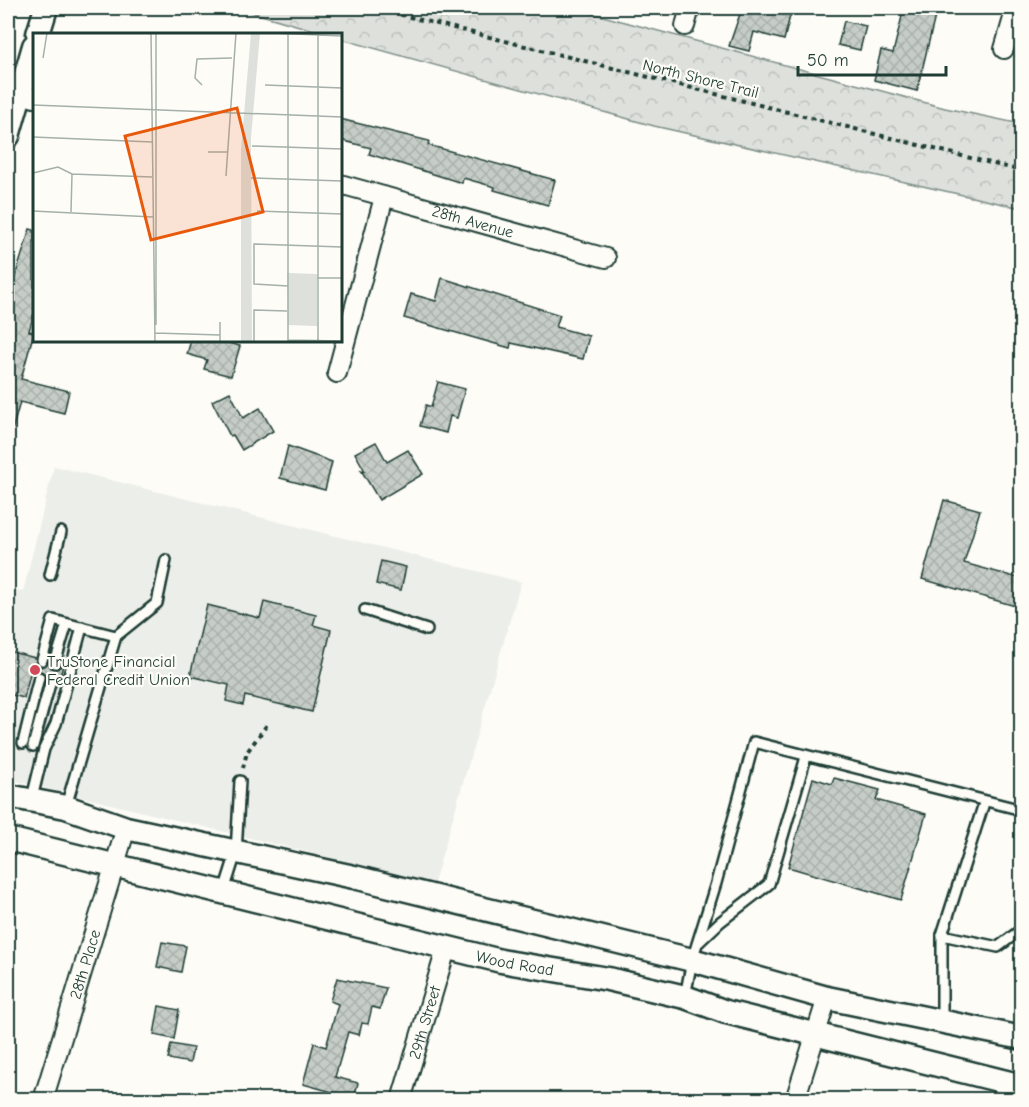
<svg xmlns="http://www.w3.org/2000/svg" width="1029" height="1107" font-family="'Comic Neue',sans-serif">
	<defs>
		<pattern id="forest-crowns" width="20" height="18" patternUnits="userSpaceOnUse" patternTransform="scale(1.5)"><rect width="20" height="18" fill="#dde0db"/><path d="M2 6a3 3 0 1 1 6 0M12 15a3 3 0 1 1 6 0" fill="none" stroke="#bdc1bd"/></pattern>
		<pattern id="building-cross-hatch" width="8" height="8" patternUnits="userSpaceOnUse" patternTransform="scale(1.5)"><rect width="8" height="8" fill="#c6cdc7"/><path d="M0 0l8 8M0 8l8-8" fill="none" stroke="#aab1ac"/></pattern>
	</defs>
	<rect width="100%" height="100%" fill="#fdfcf7"/>
	<filter id="ink" filterUnits="userSpaceOnUse"><feTurbulence type="fractalNoise" baseFrequency=".0167" numOctaves="2"/><feDisplacementMap in="SourceGraphic" scale="12" xChannelSelector="R" yChannelSelector="G"/><feConvolveMatrix kernelMatrix="1 2 1 2 8 2 1 2 1" color-interpolation-filters="sRGB"/></filter>
	<g filter="url(#ink)">
		<path fill="#eceee9" d="M 54,466 L 521,582 L 434,883 L 8,779 L 8,588 L 23,592 Z"/>
		<path fill="url(#forest-crowns)" stroke="#7e8e88" stroke-width="1.5" d="M 237,8 L 573,8 L 945,108 L 1021,124 L 1021,208 L 654,126 L 341,39 L 340,34 L 327,34 Z"/>
		<g fill="url(#building-cross-hatch)" stroke="#1f3d34" stroke-width="1.5">
			<path d="M 742,8 L 774,8 L 791,12 L 784,40 L 754,32 L 749,51 L 729,46 Z"/>
			<path d="M 904,8 L 937,8 L 917,91 L 874,80 L 881,50 L 893,53 Z"/>
			<path d="M 844,21 L 866,26 L 860,50 L 838,45 Z"/>
			<path d="M 340,119 L 429,141 L 428,145 L 555,180 L 548,205 L 494,190 L 495,187 L 463,178 L 462,183 L 369,154 L 371,148 L 340,140 Z"/>
			<path d="M 30,229 L 34,230 L 34,313 L 29,331 L 34,332 L 21,379 L 69,391 L 64,413 L 20,402 L 12,431 L 8,431 L 8,299 Z"/>
			<path d="M 442,278 L 560,315 L 556,327 L 589,336 L 583,359 L 511,343 L 510,348 L 404,318 L 411,294 L 436,301 Z"/>
			<path d="M 191,340 L 218,340 L 240,346 L 231,376 L 204,369 L 207,360 L 187,354 Z"/>
			<path d="M 438,382 L 465,389 L 457,418 L 450,416 L 446,433 L 420,426 L 426,405 L 431,407 Z"/>
			<path d="M 230,392 L 243,418 L 260,408 L 273,431 L 242,450 L 233,435 L 230,436 L 212,401 Z"/>
			<path d="M 376,442 L 387,462 L 408,450 L 423,474 L 379,500 L 361,470 L 365,471 L 355,453 Z"/>
			<path d="M 288,446 L 332,462 L 325,490 L 280,478 Z"/>
			<path d="M 944,500 L 980,510 L 964,563 L 1022,579 L 1022,608 L 922,579 Z"/>
			<path d="M 381,561 L 406,567 L 401,590 L 376,584 Z"/>
			<path d="M 264,602 L 316,615 L 313,625 L 331,630 L 312,712 L 245,696 L 243,705 L 226,701 L 229,685 L 190,676 L 207,605 L 260,618 Z"/>
			<path d="M 8,651 L 35,658 L 41,667 L 48,662 L 54,670 L 63,665 L 59,682 L 53,674 L 46,676 L 43,672 L 38,670 L 30,674 L 24,698 L 8,694 Z"/>
			<path d="M 813,778 L 832,784 L 834,778 L 880,790 L 876,800 L 926,814 L 901,900 L 788,867 Z"/>
			<path d="M 162,942 L 186,946 L 181,972 L 157,967 Z"/>
			<path d="M 337,978 L 386,988 L 380,1009 L 372,1007 L 368,1024 L 362,1023 L 359,1035 L 348,1032 L 335,1077 L 358,1083 L 354,1098 L 303,1084 L 314,1043 L 326,1047 L 338,1004 L 330,1001 Z"/>
			<path d="M 159,1006 L 179,1010 L 174,1039 L 154,1035 Z"/>
			<path d="M 171,1044 L 193,1048 L 190,1063 L 168,1059 Z"/>
		</g>
		<g fill="none" stroke-linecap="round" stroke-linejoin="round">
			<defs>
				<g id="service">
					<path d="M 50,575 L 61,532"/>
					<path d="M 365,610 L 427,630"/>
					<path d="M 42,660 L 53,620 L 116,636 L 157,603 L 166,560"/>
					<path d="M 55,663 L 67,624"/>
					<path d="M 23,743 L 39,677"/>
					<path d="M 33,746 L 51,680"/>
					<path d="M 32,798 L 44,749 L 56,724 L 82,627"/>
					<path d="M 66,806 L 116,636"/>
					<path d="M 224,891 L 236,853 L 240,781"/>
					<path d="M 942,935 L 998,947 L 1022,929"/>
					<path d="M 699,942 L 720,922 L 769,884 L 806,757"/>
					<path d="M 685,997 L 692,960 L 716,883 L 754,742 L 1022,810"/>
					<path d="M 942,1022 L 942,935 L 984,803"/>
				</g>
				<g id="minor">
					<path d="M 685,26 L 690,8"/>
					<path d="M 1004,49 L 1016,8"/>
					<path d="M 8,90 L 34,98"/>
					<path id="s1" d="M 340,184 L 606,258"/>
					<path d="M 337,373 L 384,197"/>
					<path id="s2" d="M 43,1100 L 126,828"/>
					<path id="s3" d="M 401,1100 L 447,946"/>
					<path d="M 795,1100 L 827,998"/>
				</g>
				<g id="tertiary">
					<path d="M 38,34 L 46,8"/>
					<path d="M 8,136 L 34,46"/>
					<path d="M 8,796 L 66,807 L 126,828 L 354,877 L 692,960 L 827,998 L 1022,1038"/>
					<path id="s4" d="M 8,839 L 501,961 L 608,979 L 685,997 L 726,1012 L 1022,1086"/>
				</g>
			</defs>
			<use href="#service" stroke="#1f3d34" stroke-width="14"/>
			<use href="#minor" stroke="#1f3d34" stroke-width="22"/>
			<use href="#tertiary" stroke="#1f3d34" stroke-width="27"/>
			<g stroke="#1f3d34" stroke-width="4" stroke-dasharray="4.5 4.5" stroke-linecap="butt">
				<path d="M 374,8 L 1022,171"/>
				<path d="M 243,768 L 247,752 L 269,722"/>
			</g>
			<use href="#service" stroke="#fdfcf7" stroke-width="9"/>
			<use href="#minor" stroke="#fdfcf7" stroke-width="18"/>
			<use href="#tertiary" stroke="#fdfcf7" stroke-width="22"/>
		</g>
	</g>
	<circle fill="#d1495b" stroke="#fdfcf7" stroke-width="2" cx="35" cy="670" r="6"/>
	<g text-anchor="middle" stroke-width="4.5" stroke-linejoin="round" paint-order="stroke">
		<g font-size="16" fill="#1f3d34" stroke="#fdfcf7">
			<text transform="translate(701 78) rotate(14)" y="6">North Shore Trail</text>
			<text dy="6" stroke="none"><textPath href="#s1" startOffset="138">28th Avenue</textPath></text>
			<text dy="6" stroke="none"><textPath href="#s4" startOffset="522">Wood Road</textPath></text>
			<text dy="6" stroke="none"><textPath href="#s2" startOffset="142">28th Place</textPath></text>
			<text dy="6" stroke="none"><textPath href="#s3" startOffset="81">29th Street</textPath></text>
		</g>
		<g font-size="16" fill="#1f3d34" stroke="#fdfcf7" text-anchor="start">
			<text x="47" y="667">TruStone Financial<tspan x="47" dy="18">Federal Credit Union</tspan></text>
		</g>
	</g>
	<g transform="translate(33 33)">
		<rect width="309" height="309" fill="#fdfcf7"/>
		<path d="M 218,0 L 227,0 L 218,105 L 219,309 L 208,309 L 208,116 ZM 254,240 L 284,241 L 284,293 L 255,292 Z" fill="#dde0db"/>
		<path fill="none" stroke="#a4b0a9" stroke-width="1.5" d="M 118,0 L 122,309M 123,0 L 123,292M 239,0 L 309,3M 10,25 L 14,0M 169,52 L 162,45 L 164,26 L 199,25M 232,52 L 309,55M 0,72 L 309,84M 0,104 L 119,109M 219,113 L 309,116M 175,119 L 194,119M 0,140 L 25,134 L 39,141 L 119,144M 193,143 L 203,0M 218,145 L 309,148M 0,178 L 120,184M 224,178 L 309,181M 38,179 L 39,141M 284,245 L 309,245M 255,253 L 221,251 L 221,211 L 309,214M 187,289 L 187,309M 122,300 L 187,302M 255,307 L 309,308M 285,307 L 285,0M 221,309 L 221,277 L 254,278M 255,309 L 255,0"/>
		<path fill="#e8590c" fill-opacity="0.15" stroke="#e8590c" stroke-width="3" d="M 204,75 L 230,179 L 118,207 L 92,103 Z"/>
		<rect width="309" height="309" fill="none" stroke="#1f3d34" stroke-width="3"/>
	</g>
	<rect width="1029" height="1107" fill="none" stroke="#fdfcf7" stroke-width="30"/>
	<rect x="15" y="15" width="999" height="1077" fill="none" stroke="#1f3d34" stroke-width="2" filter="url(#ink)"/>
	<path d="M798 66v9h148v-9" fill="none" stroke="#1f3d34" stroke-width="3"/>
	<text x="807" y="66" font-size="18" fill="#1f3d34" stroke="#fdfcf7" stroke-width="4.5" paint-order="stroke">50 m</text>
</svg>
